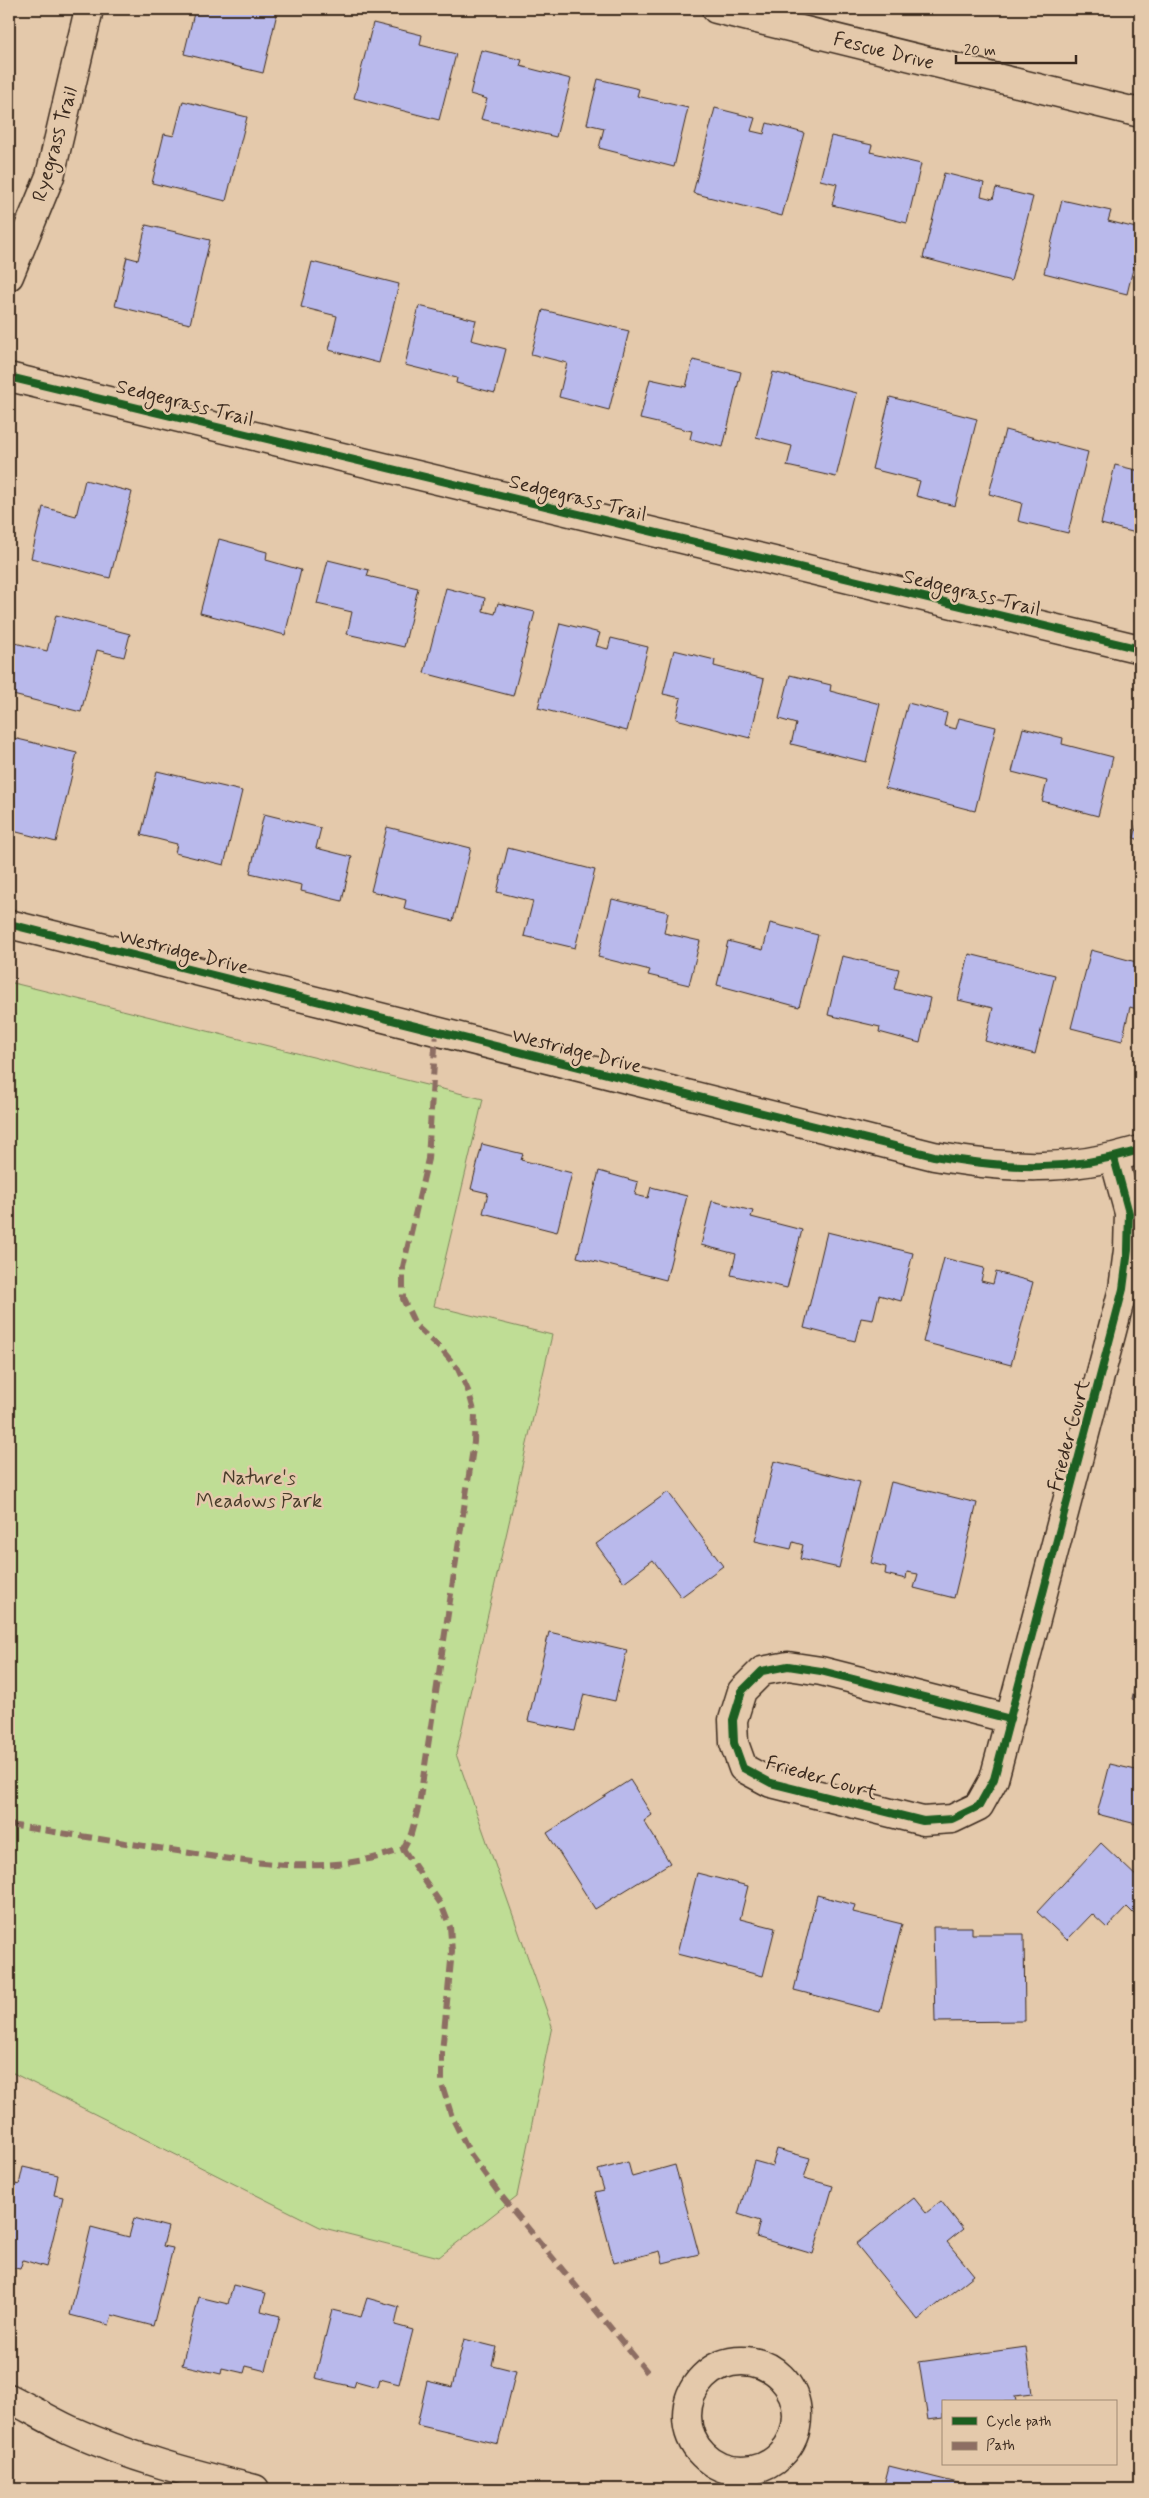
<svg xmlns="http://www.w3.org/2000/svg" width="1149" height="2498" font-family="Mynerve,sans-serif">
	<rect width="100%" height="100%" fill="#e4c9ab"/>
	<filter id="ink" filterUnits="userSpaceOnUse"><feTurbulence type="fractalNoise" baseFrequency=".02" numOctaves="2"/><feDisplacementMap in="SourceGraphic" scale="10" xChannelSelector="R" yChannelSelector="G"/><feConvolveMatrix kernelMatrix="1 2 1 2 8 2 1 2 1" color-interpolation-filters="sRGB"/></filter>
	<g filter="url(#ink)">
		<path fill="#bfdd95" stroke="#7d845a" d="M 9,982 L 483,1099 L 434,1306 L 552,1335 L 456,1754 L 552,2026 L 517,2196 L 439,2257 L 320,2227 L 9,2071 Z"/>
		<g fill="#b9b9eb" stroke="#3b2a1e">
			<path d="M 195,9 L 278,9 L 263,73 L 184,54 Z"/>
			<path d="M 373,23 L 422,35 L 420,45 L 456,54 L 439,120 L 354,98 Z"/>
			<path d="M 481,50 L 522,60 L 520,66 L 571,79 L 556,137 L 481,119 L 487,99 L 470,94 Z"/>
			<path d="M 598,79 L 639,89 L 637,96 L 688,108 L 674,167 L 599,148 L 604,128 L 587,124 Z"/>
			<path d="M 183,101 L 247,117 L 226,201 L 152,183 L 164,134 L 174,136 Z"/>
			<path d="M 715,108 L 755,118 L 751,131 L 764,134 L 767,123 L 804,133 L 782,216 L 693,193 Z"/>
			<path d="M 831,136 L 872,145 L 870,152 L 921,164 L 907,223 L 832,205 L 837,184 L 820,180 Z"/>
			<path d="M 944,173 L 984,183 L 981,196 L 993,199 L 996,188 L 1033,197 L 1011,281 L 923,258 Z"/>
			<path d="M 1062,200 L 1111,211 L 1108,221 L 1140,229 L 1140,240 L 1127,294 L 1044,273 Z"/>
			<path d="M 146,225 L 210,240 L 190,324 L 115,306 L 127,257 L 138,260 Z"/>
			<path d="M 312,262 L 399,284 L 379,363 L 329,350 L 337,316 L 301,307 Z"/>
			<path d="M 419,306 L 476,320 L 471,340 L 506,349 L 495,393 L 456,383 L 457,378 L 405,365 Z"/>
			<path d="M 543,310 L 629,331 L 609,410 L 559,397 L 567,363 L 531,354 Z"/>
			<path d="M 693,360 L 741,372 L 723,447 L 690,439 L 692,431 L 640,419 L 650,379 L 686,387 Z"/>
			<path d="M 773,372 L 857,393 L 836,477 L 787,466 L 792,446 L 756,437 Z"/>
			<path d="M 890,397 L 977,419 L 955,506 L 916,496 L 920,481 L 872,469 Z"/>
			<path d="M 1005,430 L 1088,452 L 1068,533 L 1018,521 L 1022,503 L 989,494 Z"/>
			<path d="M 1115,465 L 1140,471 L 1140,534 L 1101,524 Z"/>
			<path d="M 85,480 L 132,492 L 110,578 L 31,558 L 43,507 L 76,516 Z"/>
			<path d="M 219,539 L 267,552 L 266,560 L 301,570 L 285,635 L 200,613 Z"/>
			<path d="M 328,560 L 369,570 L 367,576 L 418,588 L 404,647 L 347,634 L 352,612 L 317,604 Z"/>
			<path d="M 446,588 L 485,598 L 483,611 L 495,614 L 498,603 L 535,612 L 513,696 L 424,673 Z"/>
			<path d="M 56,615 L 130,634 L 124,657 L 97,650 L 81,712 L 9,694 L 9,668 L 15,643 L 47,651 Z"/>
			<path d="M 560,623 L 600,633 L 596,646 L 608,649 L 611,638 L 648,647 L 627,731 L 538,708 Z"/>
			<path d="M 674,650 L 715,660 L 714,666 L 764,679 L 750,738 L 676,719 L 681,698 L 663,694 Z"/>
			<path d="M 790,675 L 831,685 L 830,691 L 880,704 L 866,762 L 791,744 L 796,724 L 779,719 Z"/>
			<path d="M 908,703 L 947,713 L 944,726 L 956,729 L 959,718 L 996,727 L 975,811 L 885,788 Z"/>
			<path d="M 1023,728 L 1063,738 L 1062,744 L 1113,757 L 1098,816 L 1042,801 L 1047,781 L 1012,772 Z"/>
			<path d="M 9,737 L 77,753 L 56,842 L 9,830 Z"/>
			<path d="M 157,771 L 242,791 L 224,865 L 175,853 L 177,844 L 141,835 Z"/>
			<path d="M 1140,813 L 1140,840 L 1134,838 Z"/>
			<path d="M 264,814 L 321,828 L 316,848 L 352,857 L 342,901 L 301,891 L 302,885 L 250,873 Z"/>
			<path d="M 387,827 L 471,848 L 453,921 L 404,909 L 406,900 L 371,891 Z"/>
			<path d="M 508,848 L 595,870 L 575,948 L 524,936 L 533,901 L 497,892 Z"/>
			<path d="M 612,899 L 668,912 L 664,933 L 700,941 L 689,985 L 648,975 L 650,970 L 598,957 Z"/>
			<path d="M 770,923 L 818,935 L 799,1007 L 717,985 L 728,941 L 763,950 Z"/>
			<path d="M 1091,950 L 1140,963 L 1140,1010 L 1130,1007 L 1122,1041 L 1071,1028 Z"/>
			<path d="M 969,954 L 1055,975 L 1035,1054 L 985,1041 L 993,1008 L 958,1000 Z"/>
			<path d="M 842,956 L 899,969 L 894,989 L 930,998 L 920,1043 L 879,1032 L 880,1027 L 828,1015 Z"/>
			<path d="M 482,1144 L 523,1154 L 521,1160 L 572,1173 L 557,1232 L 483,1213 L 488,1193 L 471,1189 Z"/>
			<path d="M 599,1171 L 638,1182 L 635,1195 L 648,1198 L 651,1187 L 687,1196 L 666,1280 L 577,1257 Z"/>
			<path d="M 712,1201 L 753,1211 L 751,1217 L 802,1230 L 787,1288 L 731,1275 L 736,1254 L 701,1245 Z"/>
			<path d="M 827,1232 L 913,1253 L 901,1301 L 879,1295 L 873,1320 L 861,1318 L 855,1341 L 804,1328 Z"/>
			<path d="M 944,1258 L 984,1268 L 981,1281 L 993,1284 L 996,1272 L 1033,1282 L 1011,1365 L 923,1342 Z"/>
			<path d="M 774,1461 L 860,1482 L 839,1568 L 800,1559 L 803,1545 L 793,1542 L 791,1549 L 755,1541 Z"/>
			<path d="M 891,1482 L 977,1503 L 954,1598 L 914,1588 L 918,1574 L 907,1572 L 906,1579 L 885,1574 L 886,1567 L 871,1563 Z"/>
			<path d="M 668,1492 L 723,1566 L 681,1597 L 653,1560 L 624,1582 L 596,1544 Z"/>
			<path d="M 549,1632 L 627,1650 L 615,1701 L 584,1694 L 575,1731 L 528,1721 Z"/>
			<path d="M 1140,1664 L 1140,1701 L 1132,1699 Z"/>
			<path d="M 1110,1764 L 1140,1771 L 1140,1825 L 1097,1814 Z"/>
			<path d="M 630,1780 L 652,1815 L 644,1821 L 670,1863 L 595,1909 L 547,1833 Z"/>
			<path d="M 1101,1843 L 1140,1880 L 1140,1912 L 1136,1916 L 1127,1907 L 1107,1928 L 1092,1914 L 1067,1940 L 1037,1912 Z"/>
			<path d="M 697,1873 L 748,1886 L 740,1919 L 775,1928 L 763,1976 L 677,1954 Z"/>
			<path d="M 817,1895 L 855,1905 L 853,1912 L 902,1924 L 880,2012 L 794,1990 Z"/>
			<path d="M 933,1927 L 972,1927 L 972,1934 L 1024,1934 L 1025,2021 L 935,2022 Z"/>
			<path d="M 777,2149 L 810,2158 L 804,2178 L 833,2186 L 813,2254 L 756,2237 L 760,2221 L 738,2214 L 754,2161 L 772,2166 Z"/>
			<path d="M 628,2162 L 632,2177 L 675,2165 L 699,2254 L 663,2263 L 660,2251 L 614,2263 L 595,2192 L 604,2190 L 598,2170 Z"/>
			<path d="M 23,2167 L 58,2175 L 54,2195 L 63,2197 L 46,2267 L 23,2260 L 20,2269 L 9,2267 L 9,2182 L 19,2185 Z"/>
			<path d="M 914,2198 L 926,2213 L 941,2201 L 963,2229 L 947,2242 L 974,2275 L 918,2320 L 856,2244 Z"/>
			<path d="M 134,2218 L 168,2227 L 163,2246 L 173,2248 L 153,2326 L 112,2315 L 109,2325 L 70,2315 L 91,2227 L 129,2237 Z"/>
			<path d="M 233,2285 L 266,2293 L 261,2311 L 280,2316 L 266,2371 L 246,2366 L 244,2373 L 222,2368 L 221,2374 L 182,2365 L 199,2297 L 228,2304 Z"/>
			<path d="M 367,2298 L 399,2307 L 395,2325 L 413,2330 L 399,2384 L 380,2379 L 378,2387 L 356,2381 L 354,2387 L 315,2378 L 332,2310 L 361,2317 Z"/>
			<path d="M 464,2339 L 496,2347 L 492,2365 L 516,2371 L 498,2444 L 417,2425 L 427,2381 L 452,2387 Z"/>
			<path d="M 1026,2347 L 1032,2394 L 1015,2396 L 1016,2402 L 943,2402 L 943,2418 L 928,2420 L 919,2362 Z"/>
			<path d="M 889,2466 L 974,2487 L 973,2489 L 883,2489 Z"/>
		</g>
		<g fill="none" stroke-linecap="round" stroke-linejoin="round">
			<defs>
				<g id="minor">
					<path d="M 716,9 L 1140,113"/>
					<path d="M 9,276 L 50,176 L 89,9"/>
					<path d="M 9,377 L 1140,649"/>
					<path d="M 9,924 L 934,1156 C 1009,1169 1067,1172 1140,1150"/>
					<path d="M 1010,1719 L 821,1671 L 788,1666 L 762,1671 L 742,1691 L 733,1720 L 734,1743 L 743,1768 L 771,1783 L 923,1821 L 952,1819 L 979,1806 L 994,1779 L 1123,1289 L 1128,1250 L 1129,1213 L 1114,1158"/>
					<circle cx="742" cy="2416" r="55"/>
					<path d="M 9,2398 C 29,2408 49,2420 70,2430 C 129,2457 193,2474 255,2489"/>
				</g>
			</defs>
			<use href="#minor" stroke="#3b2a1e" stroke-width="31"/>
			<use href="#minor" stroke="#e4c9ab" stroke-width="28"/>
			<g stroke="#8d6e63" stroke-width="6" stroke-dasharray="12 6" stroke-linecap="butt">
				<path d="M 9,1825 C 63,1833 117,1842 171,1850 C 250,1862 325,1878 403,1849 L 411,1834 L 419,1805 L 474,1442 L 475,1414 L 469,1393 L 458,1369 L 441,1349 L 416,1326 L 403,1299 L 403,1267 L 428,1159 L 436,1031"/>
				<path d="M 403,1849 L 441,1904 L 450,1927 L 452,1951 L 442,2052 L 442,2085 L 452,2117 L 471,2155 L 498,2192 L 648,2373"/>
			</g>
			<defs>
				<g id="cycleway">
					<path d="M 9,377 L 1140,649"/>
					<path d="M 9,924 L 934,1156 C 1009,1169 1067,1172 1140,1150"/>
					<path d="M 1010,1719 L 821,1671 L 788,1666 L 762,1671 L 742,1691 L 733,1720 L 734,1743 L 743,1768 L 771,1783 L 923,1821 L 952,1819 L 979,1806 L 994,1779 L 1123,1289 L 1128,1250 L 1129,1213 L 1114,1158"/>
				</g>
			</defs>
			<use href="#cycleway" stroke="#e4c9ab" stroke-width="11"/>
			<use href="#cycleway" stroke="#1b5e20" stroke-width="8"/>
		</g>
	</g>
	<g text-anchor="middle" stroke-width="5" stroke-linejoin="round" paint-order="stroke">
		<g font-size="20" fill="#3b2a1e" stroke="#e4c9ab">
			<text transform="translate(884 50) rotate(14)" y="7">Fescue Drive</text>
			<text transform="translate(54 144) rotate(-74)" y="7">Ryegrass Trail</text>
			<text transform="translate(185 402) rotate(14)" y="7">Sedgegrass Trail</text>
			<text transform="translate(578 497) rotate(14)" y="7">Sedgegrass Trail</text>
			<text transform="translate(972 592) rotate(14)" y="7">Sedgegrass Trail</text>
			<text transform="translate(184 951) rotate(14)" y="7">Westridge Drive</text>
			<text transform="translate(577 1050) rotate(14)" y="7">Westridge Drive</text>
			<text transform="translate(1068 1435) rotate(-75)" y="7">Frieder Court</text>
			<text transform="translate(822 1777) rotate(16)" y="7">Frieder Court</text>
		</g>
		<g font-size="20" fill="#483c2a" stroke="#e4c9ab">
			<text x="259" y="1484">Nature's<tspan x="259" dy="23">Meadows Park</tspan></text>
		</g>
	</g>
	<rect width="1149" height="2498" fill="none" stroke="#e4c9ab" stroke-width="30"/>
	<rect x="15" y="15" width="1119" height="2468" fill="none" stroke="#3b2a1e" stroke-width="2" filter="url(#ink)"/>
	<rect x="942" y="2400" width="175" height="65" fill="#e4c9ab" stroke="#a08973"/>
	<rect x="952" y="2417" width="25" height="8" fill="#1b5e20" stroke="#a08973"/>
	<text x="986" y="2426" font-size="15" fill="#3b2a1e">Cycle path</text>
	<rect x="952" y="2442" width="25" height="8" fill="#8d6e63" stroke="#a08973"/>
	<text x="986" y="2450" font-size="15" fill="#3b2a1e">Path</text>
	<path d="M956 55v8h120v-8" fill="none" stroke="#3b2a1e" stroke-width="2.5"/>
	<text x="964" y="55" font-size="15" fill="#3b2a1e" stroke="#e4c9ab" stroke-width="4" paint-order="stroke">20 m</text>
</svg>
